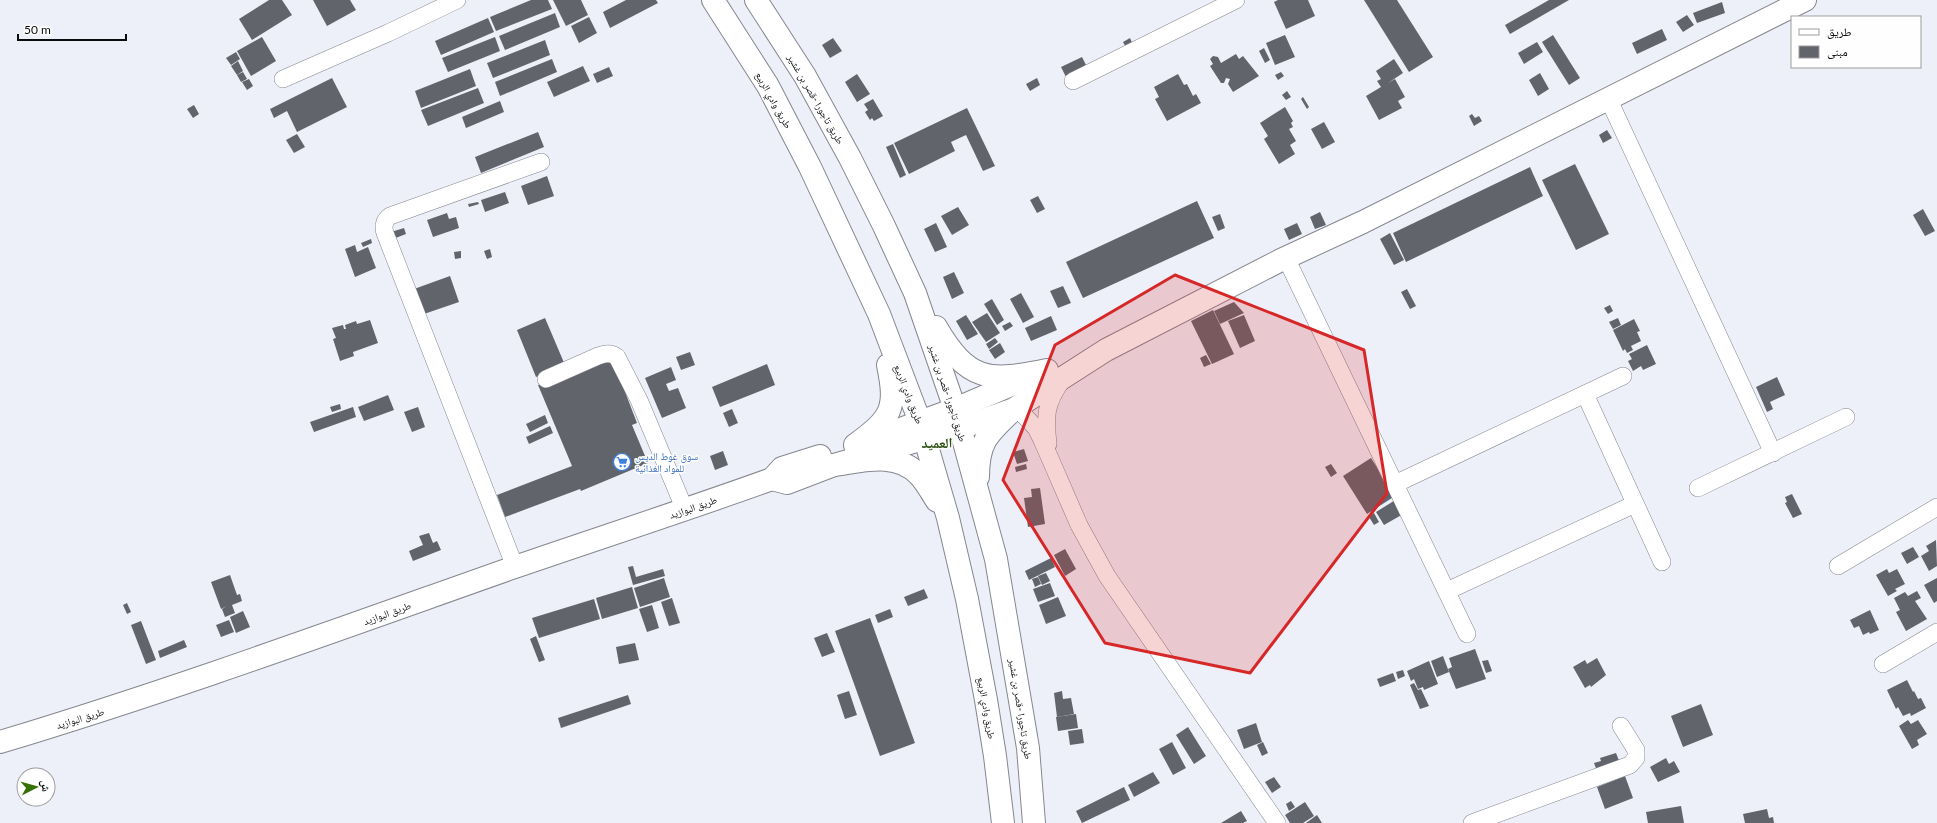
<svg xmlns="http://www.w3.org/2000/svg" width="1937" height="823" font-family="Lato,'Noto Naskh Arabic',sans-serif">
	<rect width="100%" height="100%" fill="#eef0f9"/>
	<g fill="#62646c">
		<path d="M 269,0 L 282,0 L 292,15 L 252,40 L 239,19 Z"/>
		<path d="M 313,0 L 350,0 L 356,10 L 327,26 Z"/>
		<path d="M 531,0 L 548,0 L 552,9 L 496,31 L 490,17 Z"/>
		<path d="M 553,0 L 581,0 L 588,15 L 566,26 Z"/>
		<path d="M 626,0 L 656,0 L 658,3 L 610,28 L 603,12 Z"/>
		<path d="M 1278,0 L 1308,0 L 1315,16 L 1286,29 L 1274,2 Z"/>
		<path d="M 1364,0 L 1397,0 L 1433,57 L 1409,72 Z"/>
		<path d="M 1549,0 L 1569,0 L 1510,34 L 1505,25 Z"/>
		<path d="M 1722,2 L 1725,13 L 1697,23 L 1693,13 Z"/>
		<path d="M 555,13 L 560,27 L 505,50 L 499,36 Z"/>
		<path d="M 1687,15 L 1694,25 L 1683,32 L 1676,22 Z"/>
		<path d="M 589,17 L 597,33 L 579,43 L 571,26 Z"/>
		<path d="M 488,18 L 494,32 L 441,55 L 435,41 Z"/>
		<path d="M 1662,29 L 1667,40 L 1637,54 L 1632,43 Z"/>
		<path d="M 1285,35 L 1295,57 L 1275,65 L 1266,43 Z"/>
		<path d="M 1553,35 L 1580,78 L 1569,85 L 1542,42 Z"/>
		<path d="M 262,37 L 276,61 L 251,76 L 237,51 Z"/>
		<path d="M 495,37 L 500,51 L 448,72 L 442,58 Z"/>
		<path d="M 833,38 L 842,51 L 830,58 L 822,45 Z"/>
		<path d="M 1130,38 L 1133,45 L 1127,49 L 1123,42 Z"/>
		<path d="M 545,40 L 550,55 L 493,78 L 487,63 Z"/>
		<path d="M 1537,42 L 1543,52 L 1524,64 L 1518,53 Z"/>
		<path d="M 1264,48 L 1270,60 L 1265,63 L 1259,51 Z"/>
		<path d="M 236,52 L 240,59 L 231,65 L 226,58 Z"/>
		<path d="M 1236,54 L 1239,59 L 1243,56 L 1259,76 L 1233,92 L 1228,84 L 1230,79 L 1226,78 L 1224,83 L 1221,83 L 1210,66 L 1213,64 L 1210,59 L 1213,56 L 1218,57 L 1221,63 Z"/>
		<path d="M 1082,57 L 1088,69 L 1067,79 L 1061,67 Z"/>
		<path d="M 552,59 L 557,72 L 500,96 L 495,82 Z"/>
		<path d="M 1394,59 L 1403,73 L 1388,83 L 1395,79 L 1405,97 L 1398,101 L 1402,108 L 1379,120 L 1366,96 L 1381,87 L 1377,81 L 1381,79 L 1376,71 Z"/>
		<path d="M 238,61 L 243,71 L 237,75 L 231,66 Z"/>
		<path d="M 583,66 L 590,81 L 554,97 L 547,82 Z"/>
		<path d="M 609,67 L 613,76 L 597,83 L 593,74 Z"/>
		<path d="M 470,69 L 476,86 L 421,108 L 415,91 Z"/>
		<path d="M 243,72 L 247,79 L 241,82 L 237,75 Z"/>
		<path d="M 1281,72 L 1284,76 L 1278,80 L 1275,75 Z"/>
		<path d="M 1540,73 L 1549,89 L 1538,96 L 1529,80 Z"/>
		<path d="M 857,74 L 870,94 L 857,102 L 845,82 Z"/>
		<path d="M 1178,74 L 1184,85 L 1187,84 L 1193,96 L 1196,94 L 1201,103 L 1167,121 L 1155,99 L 1159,97 L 1154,87 Z"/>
		<path d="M 332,78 L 347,107 L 297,132 L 287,111 L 274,118 L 270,109 Z"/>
		<path d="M 1037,78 L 1040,85 L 1030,91 L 1026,84 Z"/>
		<path d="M 249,79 L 253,86 L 247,90 L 242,82 Z"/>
		<path d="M 478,88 L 484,103 L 428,126 L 421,110 Z"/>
		<path d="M 1287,91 L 1291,97 L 1286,100 L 1282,95 Z"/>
		<path d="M 1303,97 L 1309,107 L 1307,109 L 1301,99 Z"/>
		<path d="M 873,99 L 883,116 L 874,121 L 872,118 L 870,120 L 865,112 L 868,110 L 864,104 Z"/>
		<path d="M 500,101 L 504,112 L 466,128 L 462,117 Z"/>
		<path d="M 194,105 L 199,114 L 193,118 L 187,109 Z"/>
		<path d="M 1285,107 L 1293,121 L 1291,123 L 1293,127 L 1289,129 L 1296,141 L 1290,145 L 1295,154 L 1279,164 L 1264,139 L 1268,136 L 1260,123 Z"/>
		<path d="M 967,108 L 995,166 L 983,171 L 966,135 L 951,142 L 955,151 L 909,174 L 894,143 Z"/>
		<path d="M 1472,114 L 1475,118 L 1479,116 L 1482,121 L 1474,126 L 1469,116 Z"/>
		<path d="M 1324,122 L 1335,142 L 1322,149 L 1311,129 Z"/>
		<path d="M 1607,130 L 1612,138 L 1603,143 L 1599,135 Z"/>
		<path d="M 538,132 L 544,147 L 481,173 L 475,157 Z"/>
		<path d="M 297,134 L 305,147 L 294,153 L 286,140 Z"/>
		<path d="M 893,144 L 906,175 L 900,178 L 886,147 Z"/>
		<path d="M 1575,164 L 1609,234 L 1576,250 L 1542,180 Z"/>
		<path d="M 1530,167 L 1543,196 L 1406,262 L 1393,233 Z"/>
		<path d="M 547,176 L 554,196 L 528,205 L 521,186 Z"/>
		<path d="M 505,192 L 509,203 L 485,212 L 481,200 Z"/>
		<path d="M 1038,196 L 1045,209 L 1037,213 L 1030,200 Z"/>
		<path d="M 1197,201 L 1214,238 L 1083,298 L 1066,262 Z"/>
		<path d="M 478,202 L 479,204 L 469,207 L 468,204 Z"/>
		<path d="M 958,207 L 969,225 L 952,235 L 941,216 Z"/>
		<path d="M 1923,209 L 1935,231 L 1925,236 L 1913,215 Z"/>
		<path d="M 1320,212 L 1326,225 L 1315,229 L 1310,217 Z"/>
		<path d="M 447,213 L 449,219 L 456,217 L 459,228 L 433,237 L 427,220 Z"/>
		<path d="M 1220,214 L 1225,228 L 1218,231 L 1212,217 Z"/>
		<path d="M 936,223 L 947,247 L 935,252 L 924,229 Z"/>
		<path d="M 1297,223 L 1302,234 L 1289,240 L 1284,229 Z"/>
		<path d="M 404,228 L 406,234 L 393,239 L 391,232 Z"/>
		<path d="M 1390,233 L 1404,260 L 1394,265 L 1380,239 Z"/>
		<path d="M 371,239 L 372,243 L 363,247 L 361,243 Z"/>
		<path d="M 355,245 L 357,252 L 368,247 L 376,268 L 355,277 L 345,249 Z"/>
		<path d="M 490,249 L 492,257 L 487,259 L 484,251 Z"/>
		<path d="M 461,251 L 461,258 L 455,259 L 454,252 Z"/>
		<path d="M 954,272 L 964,293 L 952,299 L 943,277 Z"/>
		<path d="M 450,276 L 459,302 L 424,314 L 414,289 Z"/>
		<path d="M 1063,286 L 1071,303 L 1058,308 L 1050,291 Z"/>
		<path d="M 1407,289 L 1416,306 L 1410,309 L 1401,292 Z"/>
		<path d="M 1021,293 L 1034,317 L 1023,323 L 1010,299 Z"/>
		<path d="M 992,299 L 1004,320 L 997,325 L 984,304 Z"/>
		<path d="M 1234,302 L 1244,313 L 1220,324 L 1214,311 Z"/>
		<path d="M 1610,305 L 1613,311 L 1608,314 L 1604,308 Z"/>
		<path d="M 1213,310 L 1234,354 L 1212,364 L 1191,321 Z"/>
		<path d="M 987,313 L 1000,333 L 986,342 L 972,322 Z"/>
		<path d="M 966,315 L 978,334 L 967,340 L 956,321 Z"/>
		<path d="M 1244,315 L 1255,341 L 1240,348 L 1228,321 Z"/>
		<path d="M 1051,316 L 1057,330 L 1031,341 L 1025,328 Z"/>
		<path d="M 545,318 L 565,365 L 536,377 L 517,330 Z"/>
		<path d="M 1618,318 L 1621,325 L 1613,329 L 1609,322 Z"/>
		<path d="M 1634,319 L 1640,331 L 1637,332 L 1641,341 L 1631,346 L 1633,350 L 1627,353 L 1625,349 L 1623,351 L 1613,330 Z"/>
		<path d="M 370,320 L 378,343 L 353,352 L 354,356 L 340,361 L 333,339 L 336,338 L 332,328 L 343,325 L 344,329 L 346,329 L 345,325 L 356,321 L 357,324 Z"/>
		<path d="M 1010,322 L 1013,326 L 1005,331 L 1002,326 Z"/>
		<path d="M 995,338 L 998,342 L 989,349 L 986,344 Z"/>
		<path d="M 1000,343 L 1005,352 L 995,359 L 989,350 Z"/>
		<path d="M 1647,345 L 1656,364 L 1643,370 L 1641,366 L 1633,371 L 1628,361 L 1632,359 L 1629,354 Z"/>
		<path d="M 690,352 L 695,365 L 681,370 L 676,357 Z"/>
		<path d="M 1206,355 L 1211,364 L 1204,367 L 1200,358 Z"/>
		<path d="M 612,358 L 637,423 L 632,425 L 648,463 L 581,491 L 580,489 L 505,517 L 497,495 L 572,466 L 538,385 Z"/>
		<path d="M 767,364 L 775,385 L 720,407 L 712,387 Z"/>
		<path d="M 671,367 L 676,380 L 666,384 L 669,391 L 678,388 L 686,408 L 662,418 L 645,378 Z"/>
		<path d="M 1777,377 L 1785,395 L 1770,402 L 1773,409 L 1767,412 L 1756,387 Z"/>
		<path d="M 388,395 L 394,410 L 364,421 L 358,407 Z"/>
		<path d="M 340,404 L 341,409 L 332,412 L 330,407 Z"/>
		<path d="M 353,407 L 356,417 L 314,432 L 310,422 Z"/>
		<path d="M 418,407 L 425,427 L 412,432 L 404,412 Z"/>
		<path d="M 732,409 L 738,423 L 729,427 L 723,413 Z"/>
		<path d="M 545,415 L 548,423 L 530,432 L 526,424 Z"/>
		<path d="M 550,426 L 553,433 L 529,444 L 526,437 Z"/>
		<path d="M 1024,449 L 1028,461 L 1017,464 L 1013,452 Z"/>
		<path d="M 723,451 L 728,465 L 715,470 L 710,456 Z"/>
		<path d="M 1371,458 L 1395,496 L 1367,514 L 1343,476 Z"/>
		<path d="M 1026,464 L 1027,469 L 1016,472 L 1015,467 Z"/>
		<path d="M 1331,464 L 1337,473 L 1331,477 L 1325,467 Z"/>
		<path d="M 1040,488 L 1045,524 L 1028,527 L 1024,498 L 1032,497 L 1031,489 Z"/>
		<path d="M 1792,494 L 1802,514 L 1793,518 L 1785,503 L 1787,502 L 1785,497 Z"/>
		<path d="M 1397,499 L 1405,513 L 1384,525 L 1376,512 Z"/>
		<path d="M 1374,513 L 1379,522 L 1374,525 L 1369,517 Z"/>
		<path d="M 429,533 L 433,543 L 437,541 L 441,550 L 413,561 L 409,551 L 423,545 L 419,536 Z"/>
		<path d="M 1936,540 L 1937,566 L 1929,571 L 1921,556 L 1929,551 L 1926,546 Z"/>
		<path d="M 1913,547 L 1919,557 L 1907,564 L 1901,553 Z"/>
		<path d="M 1065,549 L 1076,569 L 1065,576 L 1054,555 Z"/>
		<path d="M 1051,558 L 1055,567 L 1029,580 L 1025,571 Z"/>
		<path d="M 633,566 L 636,577 L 663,569 L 665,576 L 633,585 L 628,567 Z"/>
		<path d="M 1887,569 L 1889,573 L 1897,569 L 1905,584 L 1895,589 L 1897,591 L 1888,596 L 1876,575 Z"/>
		<path d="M 1046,573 L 1050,581 L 1042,585 L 1038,576 Z"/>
		<path d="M 230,575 L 237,595 L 240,594 L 242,601 L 232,605 L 235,613 L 225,617 L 222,609 L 227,606 L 221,609 L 211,582 Z"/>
		<path d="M 1038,577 L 1041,584 L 1035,587 L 1032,579 Z"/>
		<path d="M 664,578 L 670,597 L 640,607 L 634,588 Z"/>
		<path d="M 1937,578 L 1937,601 L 1934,603 L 1924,585 Z"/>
		<path d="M 1050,583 L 1055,596 L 1038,602 L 1033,589 Z"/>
		<path d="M 632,587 L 638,608 L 602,619 L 596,598 Z"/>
		<path d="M 924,589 L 928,598 L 908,606 L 904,597 Z"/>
		<path d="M 1917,591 L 1921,598 L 1915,601 L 1927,619 L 1906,631 L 1896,612 L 1900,610 L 1894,598 L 1905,592 L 1908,596 Z"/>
		<path d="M 1058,597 L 1066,616 L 1046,624 L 1039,605 Z"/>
		<path d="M 672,598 L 680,623 L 669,626 L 661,602 Z"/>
		<path d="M 594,599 L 600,619 L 539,638 L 532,618 Z"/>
		<path d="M 127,603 L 131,612 L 127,614 L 123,605 Z"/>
		<path d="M 652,605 L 659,628 L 647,632 L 639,609 Z"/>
		<path d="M 890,609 L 893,617 L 878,623 L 875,615 Z"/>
		<path d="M 1870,610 L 1879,630 L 1870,634 L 1869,632 L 1863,635 L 1859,626 L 1854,628 L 1850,620 Z"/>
		<path d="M 243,611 L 250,627 L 236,633 L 230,617 Z"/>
		<path d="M 870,618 L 915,743 L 880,756 L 835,631 Z"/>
		<path d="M 229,620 L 234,632 L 221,637 L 216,625 Z"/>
		<path d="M 141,621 L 156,660 L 146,664 L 131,625 Z"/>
		<path d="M 827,633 L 835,652 L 822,657 L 814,638 Z"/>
		<path d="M 536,636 L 545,660 L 539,662 L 530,639 Z"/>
		<path d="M 184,640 L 187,647 L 160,658 L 158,651 Z"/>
		<path d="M 635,643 L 639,660 L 619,664 L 616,647 Z"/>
		<path d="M 1475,649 L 1486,679 L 1456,689 L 1448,669 L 1452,667 L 1449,658 Z"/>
		<path d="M 1443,656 L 1449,672 L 1437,677 L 1431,661 Z"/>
		<path d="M 1597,658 L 1606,675 L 1591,687 L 1590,685 L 1585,688 L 1573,667 L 1585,660 L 1587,664 Z"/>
		<path d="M 1488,660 L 1492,671 L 1486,673 L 1482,661 Z"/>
		<path d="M 1429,661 L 1438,684 L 1424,690 L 1423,687 L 1418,689 L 1414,679 L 1411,681 L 1407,671 Z"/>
		<path d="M 1403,670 L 1405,676 L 1398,679 L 1396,672 Z"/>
		<path d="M 1393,673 L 1396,681 L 1380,687 L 1377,679 Z"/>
		<path d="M 1907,680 L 1913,692 L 1914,691 L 1918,699 L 1921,698 L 1926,708 L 1911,716 L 1910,713 L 1903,716 L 1898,707 L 1896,709 L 1887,690 Z"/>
		<path d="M 1414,683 L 1418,690 L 1421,689 L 1429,706 L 1420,709 L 1410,685 Z"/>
		<path d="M 849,691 L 857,715 L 845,719 L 837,695 Z"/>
		<path d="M 1062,691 L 1063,699 L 1071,698 L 1074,714 L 1057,717 L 1054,693 Z"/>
		<path d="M 628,695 L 631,704 L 561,728 L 558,718 Z"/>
		<path d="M 1701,704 L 1713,735 L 1683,747 L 1671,716 Z"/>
		<path d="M 1076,714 L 1078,728 L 1058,731 L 1056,717 Z"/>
		<path d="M 1908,720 L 1911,724 L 1918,720 L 1927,734 L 1917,740 L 1919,745 L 1912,749 L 1899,726 Z"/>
		<path d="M 1256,723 L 1262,742 L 1244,749 L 1237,730 Z"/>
		<path d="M 1188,727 L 1206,756 L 1194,764 L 1176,735 Z"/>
		<path d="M 1082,729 L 1084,743 L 1070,745 L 1068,731 Z"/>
		<path d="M 1172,742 L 1186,768 L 1173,775 L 1159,749 Z"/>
		<path d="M 1263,742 L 1268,753 L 1262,756 L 1257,745 Z"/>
		<path d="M 1616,753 L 1620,763 L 1597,771 L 1594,763 L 1601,761 L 1600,758 Z"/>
		<path d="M 1666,758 L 1669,764 L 1674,761 L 1680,772 L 1658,782 L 1650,767 Z"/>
		<path d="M 1153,772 L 1160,783 L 1134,797 L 1128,785 Z"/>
		<path d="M 1625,776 L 1633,798 L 1605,809 L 1597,787 Z"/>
		<path d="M 1274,777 L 1281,787 L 1272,793 L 1265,782 Z"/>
		<path d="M 1124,787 L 1130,800 L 1082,823 L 1076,811 Z"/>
		<path d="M 1291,801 L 1295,807 L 1289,811 L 1286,804 Z"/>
		<path d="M 1305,802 L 1314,816 L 1303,823 L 1290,823 L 1285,815 Z"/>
		<path d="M 1681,806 L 1684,823 L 1648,823 L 1646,812 Z"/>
		<path d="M 1767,809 L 1769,818 L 1773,817 L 1774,823 L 1745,823 L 1743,814 Z"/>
		<path d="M 1241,811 L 1247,821 L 1243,823 L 1221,823 Z"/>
		<path d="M 1317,815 L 1322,823 L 1306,823 Z"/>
	</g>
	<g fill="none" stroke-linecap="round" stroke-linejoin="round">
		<defs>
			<g id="minor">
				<path d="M 283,79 L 388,33 L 457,0"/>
				<path d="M 1073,81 L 1236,0"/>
				<path d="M 1608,98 L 1773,453"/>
				<path d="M 1286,258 L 1467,634"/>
				<path d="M 546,379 L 598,356 C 605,354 610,352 617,357 L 639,400 L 685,510"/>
				<path d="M 1585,394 L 1662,562"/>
				<path d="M 1017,408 L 1036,428 L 1042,440 L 1079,525 L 1107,576 L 1277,823"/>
				<path d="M 1048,444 C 1045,416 1045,404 1062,380"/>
				<path d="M 1395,484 L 1623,376"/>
				<path d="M 1698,488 L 1846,417"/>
				<path d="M 1838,566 L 1937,507"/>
				<path d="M 515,567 L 385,233 C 383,227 384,220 390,216 L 541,162"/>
				<path d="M 1447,591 L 1635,504"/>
				<path d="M 1883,664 L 1937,632"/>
				<path d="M 1472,823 L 1630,765 L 1636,758 L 1636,750 L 1621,726"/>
			</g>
			<g id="secondary">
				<path d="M 876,438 L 955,409 L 1032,376"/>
				<path d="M 772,479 L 787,483 L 834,465 L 961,428 L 1014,409 L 1106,350 L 1281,260 L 1363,222 L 1805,0"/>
				<path d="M 772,479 L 782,468 L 820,456"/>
				<path d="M 0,742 C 173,690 342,628 512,568 C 599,538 686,510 772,479"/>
			</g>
			<g id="trunk">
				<path d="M 713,0 L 768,86 L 810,167 L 879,314 L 920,422 L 948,518 L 967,599 L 986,700 L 995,756 L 1003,823"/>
				<path d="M 756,0 L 805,76 L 850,158 L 884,226 L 915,293 L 955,409 L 996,559 L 1028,748 L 1034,823"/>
				<path d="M 936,327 C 968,382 989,382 1047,370"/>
				<path d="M 855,445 C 892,418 897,409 888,365"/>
				<path d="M 834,465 C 863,461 897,451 919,475 C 926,482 931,492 937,501"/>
				<path d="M 978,477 C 978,440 989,433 1014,409"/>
			</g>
		</defs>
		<use href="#minor" stroke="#85878f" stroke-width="18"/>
		<use href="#secondary" stroke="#85878f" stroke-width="24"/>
		<use href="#trunk" stroke="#85878f" stroke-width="24"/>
		<use href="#minor" stroke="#fff" stroke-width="17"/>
		<use href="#secondary" stroke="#fff" stroke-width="22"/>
		<use href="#trunk" stroke="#fff" stroke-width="22"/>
	</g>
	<path fill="#d62828" fill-opacity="0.2" stroke="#d62828" stroke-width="3" stroke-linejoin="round" d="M 1175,275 L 1364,350 L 1387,493 L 1250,673 L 1105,643 L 1003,480 L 1055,345 Z"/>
	<defs>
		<symbol id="supermarket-ring" viewBox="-11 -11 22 22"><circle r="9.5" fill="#fefefe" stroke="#3f7fe0" stroke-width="1.5"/><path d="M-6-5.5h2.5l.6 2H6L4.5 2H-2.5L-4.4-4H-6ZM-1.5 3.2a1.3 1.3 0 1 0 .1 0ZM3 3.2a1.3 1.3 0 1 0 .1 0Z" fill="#3f7fe0"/></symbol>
	</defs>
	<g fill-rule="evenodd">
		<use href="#supermarket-ring" x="612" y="452" width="20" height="20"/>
	</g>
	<g text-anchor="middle" stroke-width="3" stroke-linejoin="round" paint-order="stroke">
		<g font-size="10" fill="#0b0c0f" stroke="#fefefe">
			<text transform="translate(816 99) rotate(60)" y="4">طريق تاجورا -قصر بن غشير</text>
			<text transform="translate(774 100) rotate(61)" y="4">طريق وادي الربيع</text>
			<text transform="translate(948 393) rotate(72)" y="4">طريق تاجورا -قصر بن غشير</text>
			<text transform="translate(909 394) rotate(69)" y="4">طريق وادي الربيع</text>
			<text transform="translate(693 507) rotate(-19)" y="4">طريق البوازيد</text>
			<text transform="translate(387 613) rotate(-20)" y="4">طريق البوازيد</text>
			<text transform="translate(987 708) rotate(80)" y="4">طريق وادي الربيع</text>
			<text transform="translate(1021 709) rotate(81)" y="4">طريق تاجورا -قصر بن غشير</text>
			<text transform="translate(80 718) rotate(-17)" y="4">طريق البوازيد</text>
		</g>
		<g font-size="10" fill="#366cbe" stroke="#fefefe" text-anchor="start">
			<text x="635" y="460">سوق غوط الديس<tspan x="635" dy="12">للمواد الغذائية</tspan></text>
		</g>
		<g font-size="14" font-weight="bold" fill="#284e0f" stroke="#fefefe">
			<text x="937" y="448">العميد</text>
		</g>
	</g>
	<rect x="1791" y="16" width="130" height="52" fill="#fefefe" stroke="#9d9d9e"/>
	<rect x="1799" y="29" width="20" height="6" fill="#ffffff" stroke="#9d9d9e"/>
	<text x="1827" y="36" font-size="12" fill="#0b0c0f">طريق</text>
	<rect x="1799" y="46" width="20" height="12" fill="#62646c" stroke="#9d9d9e"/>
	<text x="1827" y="56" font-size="12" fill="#0b0c0f">مبنى</text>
	<g transform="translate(36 787) rotate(84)"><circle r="19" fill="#fefefe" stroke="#9d9d9e"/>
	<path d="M0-3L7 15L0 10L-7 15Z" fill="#357000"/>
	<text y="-6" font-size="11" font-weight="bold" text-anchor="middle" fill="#0b0c0f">ش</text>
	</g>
	<path d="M18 34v6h108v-6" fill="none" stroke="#0b0c0f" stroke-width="2"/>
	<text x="24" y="34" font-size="12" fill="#0b0c0f" stroke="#fefefe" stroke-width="3" paint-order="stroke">50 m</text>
</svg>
